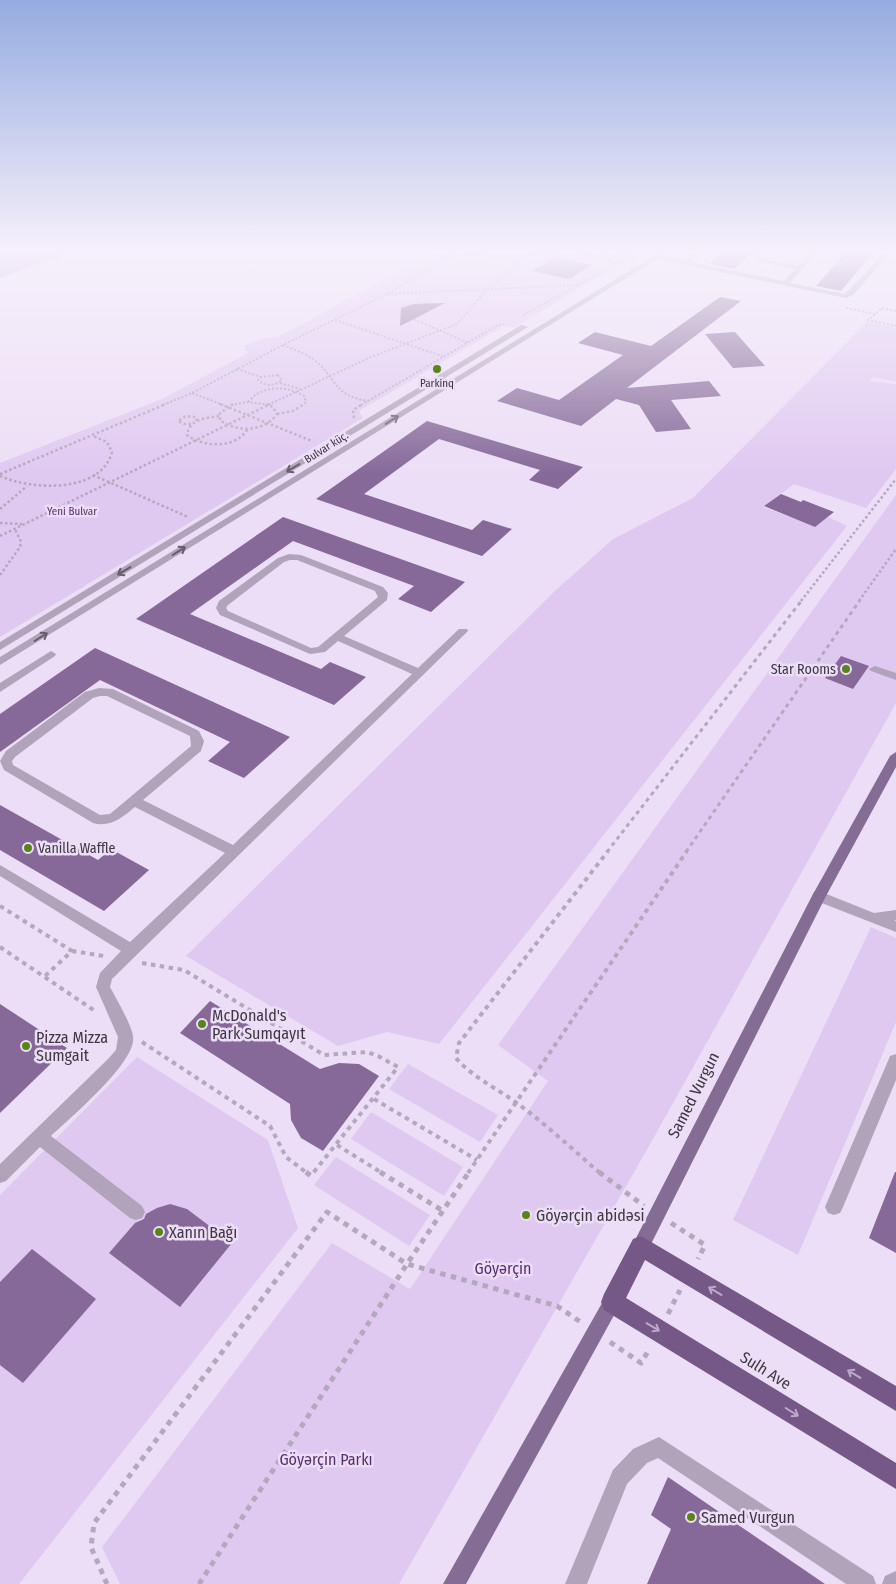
<svg xmlns="http://www.w3.org/2000/svg" width="896" height="1584" font-family="'Fira Sans Condensed',sans-serif">
	<rect width="100%" height="100%" fill="#ecdef6"/>
	<g fill="#e0c9f1">
		<path d="M 436,252 L 640,252 L 515,327 L 502,327 L 359,411 L 363,418 L 0,637 L 0,463 L 162,399 L 248,353 L 244,346 L 264,338 L 278,337 Z"/>
		<path d="M 867,322 L 896,328 L 896,382 L 874,377 L 869,381 L 896,384 L 896,469 L 866,508 L 794,484 L 763,507 L 815,526 L 828,517 L 847,526 L 439,1044 L 387,1032 L 338,1046 L 186,956 L 556,590 L 613,539 L 693,498 Z"/>
		<path d="M 896,495 L 896,703 L 653,1139 L 399,1584 L 120,1584 L 102,1547 L 332,1243 L 410,1289 L 548,1081 L 498,1045 Z"/>
		<path d="M 871,927 L 896,938 L 896,1022 L 798,1255 L 733,1220 Z"/>
		<path d="M 137,1057 L 268,1140 L 298,1228 L 19,1584 L 0,1584 L 0,1195 Z"/>
		<path d="M 408,1064 L 498,1115 L 480,1142 L 389,1089 Z"/>
		<path d="M 371,1112 L 463,1167 L 444,1196 L 351,1139 Z"/>
		<path d="M 336,1157 L 430,1215 L 409,1246 L 314,1185 Z"/>
	</g>
	<path fill="#bc9dd1" d="M 0,252 L 71,252 L 0,278 Z"/>
	<g fill="#866999">
		<path d="M 723,252 L 752,252 L 734,269 L 710,264 Z"/>
		<path d="M 846,252 L 874,252 L 841,291 L 816,286 Z"/>
		<path d="M 556,257 L 592,265 L 569,279 L 532,271 Z"/>
		<path d="M 720,297 L 741,301 L 627,388 L 709,381 L 721,396 L 671,400 L 691,429 L 656,432 L 639,405 L 616,399 L 581,426 L 497,401 L 517,388 L 559,400 L 623,355 L 578,343 L 595,332 L 651,346 Z"/>
		<path d="M 445,303 L 414,319 L 400,326 L 401,308 L 414,304 Z"/>
		<path d="M 735,332 L 765,366 L 733,368 L 705,334 Z"/>
		<path d="M 427,421 L 583,467 L 558,489 L 529,480 L 540,470 L 439,439 L 364,494 L 472,530 L 483,520 L 512,529 L 482,556 L 316,499 Z"/>
		<path d="M 781,494 L 801,502 L 803,500 L 834,512 L 815,527 L 764,506 Z"/>
		<path d="M 283,517 L 465,582 L 431,612 L 398,599 L 414,586 L 293,541 L 190,614 L 321,669 L 330,662 L 366,677 L 334,705 L 136,619 Z"/>
		<path d="M 95,648 L 290,737 L 244,778 L 208,761 L 230,742 L 100,680 L 0,752 L 0,714 Z"/>
		<path d="M 841,656 L 869,666 L 853,689 L 825,678 Z"/>
		<path d="M 0,805 L 98,860 L 111,849 L 149,870 L 104,911 L 0,850 Z"/>
		<path d="M 210,1001 L 320,1069 L 339,1063 L 359,1064 L 379,1076 L 323,1151 L 301,1138 L 291,1120 L 290,1104 L 180,1033 Z"/>
		<path d="M 0,1004 L 67,1048 L 0,1113 Z"/>
		<path d="M 895,1172 L 896,1172 L 896,1253 L 869,1238 Z"/>
		<path d="M 170,1204 L 187,1209 L 232,1243 L 180,1307 L 109,1253 L 135,1223 L 144,1219 L 146,1214 L 157,1208 Z"/>
		<path d="M 32,1249 L 96,1299 L 23,1383 L 0,1365 L 0,1282 Z"/>
		<path d="M 668,1477 L 731,1520 L 825,1584 L 647,1584 L 671,1529 L 651,1515 Z"/>
	</g>
	<g fill="none" stroke-linecap="round" stroke-linejoin="round">
		<g stroke="#b4a8bc" stroke-width="2" stroke-dasharray="2 2" stroke-linecap="butt">
			<path d="M 465,252 L 521,261"/>
			<path d="M 541,252 L 559,252"/>
			<path d="M 582,252 L 624,264"/>
			<path d="M 605,252 L 635,258"/>
			<path d="M 387,294 L 579,285 L 633,252"/>
			<path d="M 846,308 L 875,314"/>
			<path d="M 896,311 L 882,308 L 868,320 L 896,326"/>
			<path d="M 523,315 L 579,285"/>
			<path d="M 414,319 L 468,343"/>
			<path d="M 335,320 L 445,357"/>
			<path d="M 283,345 C 295,350 308,354 318,363 C 339,383 334,395 368,401"/>
			<path d="M 237,369 L 261,377"/>
			<path d="M 278,375 L 282,380 C 274,386 266,387 258,380 L 261,377 Z"/>
			<path d="M 280,383 L 300,389"/>
			<path d="M 192,393 L 223,405"/>
			<path d="M 248,402 C 262,385 286,385 304,396 L 306,402 L 303,405"/>
			<path d="M 163,405 L 192,393 L 283,345 L 387,294 L 458,252"/>
			<path d="M 231,405 L 248,402 L 270,405"/>
			<path d="M 268,405 L 371,357 L 457,324 L 488,289 L 533,252"/>
			<path d="M 361,405 L 498,325 L 504,324"/>
		</g>
		<g stroke="#b4a8bc" stroke-width="2.5" stroke-dasharray="2.5 2.5" stroke-linecap="butt">
			<path d="M 220,404 L 312,441"/>
			<path d="M 233,404 L 220,413 L 220,420 C 237,433 264,432 277,414 L 273,407 L 267,404"/>
			<path d="M 277,414 L 293,411 L 304,404"/>
			<path d="M 219,416 C 206,418 189,419 187,435 C 204,448 237,449 248,428"/>
			<path d="M 354,418 L 353,410 L 363,404"/>
			<path d="M 191,424 L 184,424 L 178,421 L 186,416 L 196,417 L 197,421"/>
			<path d="M 0,474 L 166,404"/>
			<path d="M 93,475 L 188,517"/>
			<path d="M 0,476 C 31,490 101,494 112,452 L 107,442 L 93,436"/>
			<path d="M 0,509 L 27,486"/>
			<path d="M 0,523 L 22,524"/>
			<path d="M 0,536 L 270,404"/>
			<path d="M 0,575 L 20,547 L 21,542 L 15,529"/>
			<path d="M 801,601 L 896,479"/>
			<path d="M 859,601 L 896,549"/>
		</g>
		<g stroke="#b4a8bc" stroke-width="3" stroke-dasharray="4 4" stroke-linecap="butt">
			<path d="M 607,852 L 802,600"/>
			<path d="M 686,852 L 860,600"/>
		</g>
		<g stroke="#b4a8bc" stroke-width="4" stroke-dasharray="4.5 4.5" stroke-linecap="butt">
			<path d="M 0,906 L 72,951 L 45,976"/>
			<path d="M 0,947 L 95,1011"/>
			<path d="M 72,951 L 104,956"/>
			<path d="M 142,963 L 184,970 L 324,1055 L 367,1052 L 378,1056 L 398,1067 L 313,1173"/>
			<path d="M 142,1042 L 270,1126 L 286,1157 L 307,1173"/>
			<path d="M 374,1099 L 477,1160"/>
			<path d="M 337,1145 L 382,1173"/>
			<path d="M 468,1173 L 687,851"/>
			<path d="M 600,1173 C 573,1150 547,1125 518,1104 C 497,1088 473,1078 456,1058 L 459,1043 L 608,851"/>
		</g>
		<g stroke="#b4a8bc" stroke-width="5" stroke-dasharray="5.5 5.5" stroke-linecap="butt">
			<path d="M 306,1172 L 311,1176 L 314,1172"/>
			<path d="M 380,1172 L 443,1211"/>
			<path d="M 599,1172 L 644,1206"/>
			<path d="M 671,1223 L 705,1245 L 698,1259"/>
			<path d="M 668,1314 L 680,1290"/>
			<path d="M 610,1342 L 641,1363 L 650,1348"/>
			<path d="M 107,1584 L 91,1547 L 94,1523 L 327,1212 L 407,1264 L 557,1306 L 582,1323"/>
			<path d="M 199,1584 L 407,1264 L 469,1172"/>
		</g>
		<g fill="#b0a3ba" fill-rule="evenodd">
			<path d="M 660,252 L 667,252 L 662,256 L 684,261 L 694,252 L 701,252 L 690,262 L 784,281 L 795,269 L 758,261 L 752,255 L 753,254 L 762,252 L 759,255 L 762,259 L 798,266 L 811,252 L 817,252 L 790,283 L 845,294 L 885,252 L 891,252 L 853,295 L 846,298 L 657,259 L 0,665 L 0,657 Z"/>
			<path d="M 521,325 L 528,327 L 0,650 L 0,642 Z"/>
			<path d="M 289,554 L 301,555 L 383,587 L 388,593 L 387,600 L 344,636 L 418,668 L 459,629 L 467,629 L 468,631 L 112,979 L 110,987 C 116,998 132,1026 133,1036 C 138,1061 69,1119 51,1136 L 142,1206 L 145,1212 L 142,1218 L 136,1220 L 130,1218 L 40,1147 L 6,1181 L 0,1183 L 0,1164 L 108,1059 L 116,1050 L 118,1037 L 96,987 L 100,973 L 121,951 L 0,876 L 0,865 L 130,942 L 225,853 L 135,807 C 123,817 110,828 93,823 L 4,770 L 0,761 L 6,751 L 85,692 L 99,688 L 113,689 L 199,731 L 204,741 L 201,751 L 143,800 L 233,845 L 412,674 L 338,641 L 325,652 L 310,654 L 220,615 L 216,608 L 219,601 L 278,558 ZM 290,560 L 297,560 L 375,591 L 378,597 L 318,647 L 311,648 L 228,611 L 226,608 L 228,605 L 284,562 ZM 100,696 L 107,696 L 190,736 L 191,746 L 110,814 L 100,815 L 13,765 L 12,761 L 15,757 L 93,698 Z"/>
			<path d="M 51,651 L 56,654 L 55,656 L 0,692 L 0,683 Z"/>
			<path d="M 875,666 L 896,673 L 896,680 L 871,671 L 869,669 Z"/>
			<path d="M 819,891 L 874,913 L 896,910 L 896,920 L 894,921 L 896,921 L 896,932 L 814,900 L 812,896 L 814,892 Z"/>
			<path d="M 896,1054 L 896,1080 L 843,1207 L 840,1213 L 834,1215 L 828,1213 L 825,1207 L 888,1061 L 890,1056 Z"/>
			<path d="M 659,1437 L 873,1576 L 876,1584 L 846,1584 L 658,1458 L 647,1463 L 627,1484 L 587,1584 L 565,1584 L 613,1470 L 633,1449 Z"/>
			<path d="M 896,1571 L 896,1584 L 882,1584 L 885,1576 Z"/>
		</g>
		<g fill="#846c95" fill-rule="evenodd">
			<path d="M 896,752 L 896,767 L 826,896 L 647,1252 L 641,1255 L 635,1252 L 632,1246 L 635,1240 L 812,896 L 890,756 Z"/>
			<path d="M 612,1293 L 618,1296 L 621,1302 L 618,1308 L 466,1584 L 443,1584 L 606,1296 Z"/>
		</g>
		<path fill="#755887" fill-rule="evenodd" d="M 641,1236 L 896,1386 L 896,1411 L 645,1260 L 626,1298 L 896,1463 L 896,1489 L 604,1310 L 601,1302 L 604,1294 L 633,1239 Z"/>
	</g>
	<defs><path id="oneway-shaft" d="M-6 0H5M1.5-3L5.5 0L1.5 3" fill="none" stroke-width="1.6" stroke-linecap="round" stroke-linejoin="round" transform="scale(1.25)"/></defs>
	<g stroke="#655d6b">
		<use href="#oneway-shaft" transform="translate(392 420) rotate(-32)"/>
		<use href="#oneway-shaft" transform="translate(293 468) rotate(149)"/>
		<use href="#oneway-shaft" transform="translate(179 551) rotate(-32)"/>
		<use href="#oneway-shaft" transform="translate(124 571) rotate(149)"/>
		<use href="#oneway-shaft" transform="translate(41 637) rotate(-32)"/>
	</g>
	<g stroke="#bca8ca">
		<use href="#oneway-shaft" transform="translate(715 1291) rotate(-149)"/>
		<use href="#oneway-shaft" transform="translate(653 1327) rotate(31)"/>
		<use href="#oneway-shaft" transform="translate(854 1374) rotate(-149)"/>
		<use href="#oneway-shaft" transform="translate(792 1412) rotate(32)"/>
	</g>
	<linearGradient id="sky" x2="0" y2="1"><stop stop-color="#96abdf"/><stop offset="0.53" stop-color="#f6f0fb"/><stop offset="1" stop-color="#f6f0fb" stop-opacity="0"/></linearGradient>
	<rect width="896" height="474" fill="url(#sky)"/>
	<g fill="#568619" stroke="#ecdef6" stroke-width="2">
		<circle cx="437" cy="369" r="5"/>
		<circle cx="846" cy="669" r="5"/>
		<circle cx="28" cy="848" r="5"/>
		<circle cx="202" cy="1024" r="5"/>
		<circle cx="26" cy="1046" r="5"/>
		<circle cx="526" cy="1215" r="5"/>
		<circle cx="159" cy="1232" r="5"/>
		<circle cx="691" cy="1517" r="5"/>
	</g>
	<g text-anchor="middle" stroke-width="5" stroke-linejoin="round" paint-order="stroke">
		<g font-size="11" fill="#3d3841" stroke="#ecdef6">
			<text x="437" y="387">Parkinq</text>
		</g>
		<g font-size="11" fill="#3d3841" stroke="#ecdef6">
			<text transform="translate(326 447) rotate(-32)" y="4">Bulvar küç.</text>
		</g>
		<g font-size="11" fill="#583070" stroke="#ecdef6">
			<text x="72" y="515">Yeni Bulvar</text>
		</g>
		<g font-size="14" fill="#3d3841" stroke="#ecdef6" text-anchor="end">
			<text x="836" y="674">Star Rooms</text>
			<text x="38" y="853" text-anchor="start">Vanilla Waffle</text>
		</g>
		<g font-size="16" fill="#3d3841" stroke="#ecdef6" text-anchor="start">
			<text x="212" y="1021">McDonald's<tspan x="212" dy="18">Park Sumqayıt</tspan></text>
			<text x="36" y="1043">Pizza Mizza<tspan x="36" dy="18">Sumgait</tspan></text>
			<text x="536" y="1221">Göyərçin abidəsi</text>
			<text x="169" y="1238">Xanın Bağı</text>
			<text x="701" y="1523">Samed Vurgun</text>
		</g>
		<g font-size="16" fill="#3d3841" stroke="#ecdef6">
			<text transform="translate(693 1095) rotate(-63)" y="6">Samed Vurgun</text>
			<text transform="translate(766 1370) rotate(32)" y="6">Sulh Ave</text>
		</g>
		<g font-size="16" fill="#583070" stroke="#ecdef6">
			<text x="503" y="1274">Göyərçin</text>
			<text x="326" y="1465">Göyərçin Parkı</text>
		</g>
	</g>
</svg>
